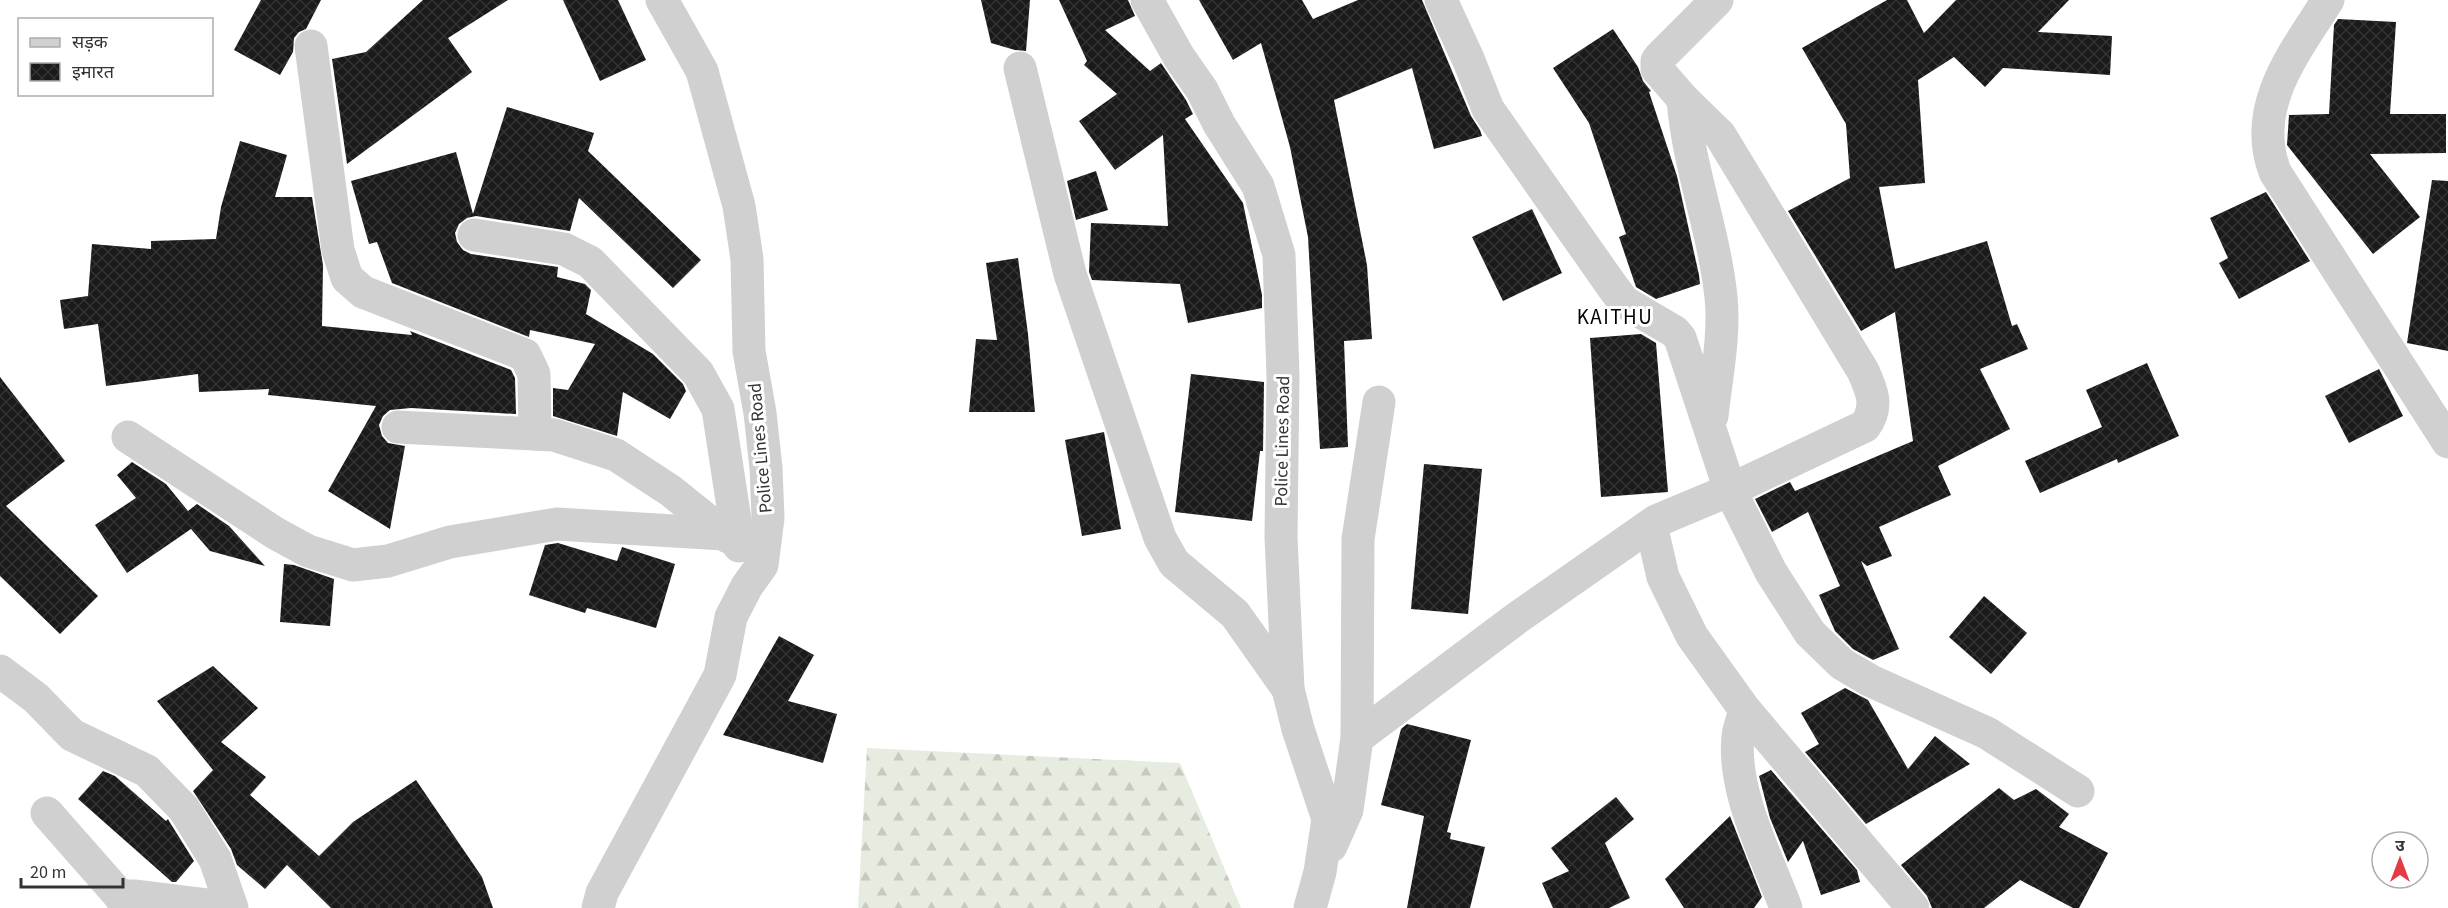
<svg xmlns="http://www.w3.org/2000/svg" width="2448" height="908" font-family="'Source Sans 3','Noto Sans Devanagari',sans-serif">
	<defs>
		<pattern id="forest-firs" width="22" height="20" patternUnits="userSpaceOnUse" patternTransform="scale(1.5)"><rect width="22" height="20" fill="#e6ecdf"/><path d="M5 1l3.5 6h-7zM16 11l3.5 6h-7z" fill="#c6cbc0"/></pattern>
		<pattern id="building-cross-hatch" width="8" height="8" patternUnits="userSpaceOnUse" patternTransform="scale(1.5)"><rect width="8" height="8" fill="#1a1a1a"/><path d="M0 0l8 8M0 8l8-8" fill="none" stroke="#333"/></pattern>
	</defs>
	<rect width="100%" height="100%" fill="#fff"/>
	<path fill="url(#forest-firs)" d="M 867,748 L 1180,763 L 1241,908 L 858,908 Z"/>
	<g fill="url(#building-cross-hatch)">
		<path d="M 261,0 L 321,0 L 306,29 L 299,32 L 294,38 L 293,52 L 280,75 L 234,50 Z"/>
		<path d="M 423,0 L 508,0 L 448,38 L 472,72 L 347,164 L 332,59 L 366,52 Z"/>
		<path d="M 563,0 L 618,0 L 646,60 L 600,81 Z"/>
		<path d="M 981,0 L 1030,0 L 1026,51 L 1015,50 L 991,43 Z"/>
		<path d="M 1059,0 L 1128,0 L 1135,16 L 1105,30 L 1150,71 L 1161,63 L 1186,100 L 1193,114 L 1185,119 L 1243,203 L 1262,295 L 1262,308 L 1188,323 L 1180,284 L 1092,280 L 1089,272 L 1091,223 L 1168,226 L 1163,135 L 1115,170 L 1079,121 L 1117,94 L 1084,65 L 1087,61 Z"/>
		<path d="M 1199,0 L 1302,0 L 1313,19 L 1358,0 L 1422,0 L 1471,116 L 1480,130 L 1482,136 L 1434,149 L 1412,68 L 1334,100 L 1367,265 L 1372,339 L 1344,341 L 1348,447 L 1320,449 L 1308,237 L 1290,147 L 1261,43 L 1233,60 Z"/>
		<path d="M 1887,0 L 1907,0 L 1924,33 L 1956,0 L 2069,0 L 2038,32 L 2112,36 L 2110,75 L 2003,68 L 1985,87 L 1954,57 L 1918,80 L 1925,183 L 1879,187 L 1895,269 L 1987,241 L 2012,326 L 2017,324 L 2028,349 L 1980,369 L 2010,429 L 1938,466 L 1951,495 L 1879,527 L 1892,556 L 1867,566 L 1861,561 L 1899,649 L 1873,660 L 1853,649 L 1835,631 L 1819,595 L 1840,586 L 1808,512 L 1772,532 L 1755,499 L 1790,482 L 1795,491 L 1913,441 L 1895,312 L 1861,331 L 1788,211 L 1850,178 L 1846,124 L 1802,48 Z"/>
		<path d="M 2338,19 L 2396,22 L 2390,114 L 2446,114 L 2446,153 L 2370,154 L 2420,217 L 2373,254 L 2287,145 L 2289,115 L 2329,114 L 2334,25 Z"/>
		<path d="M 1613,29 L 1638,67 L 1643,81 L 1651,91 L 1649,92 L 1677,176 L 1699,275 L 1700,284 L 1656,299 L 1636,287 L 1619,237 L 1626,234 L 1589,123 L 1553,68 Z"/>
		<path d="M 507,107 L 594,133 L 588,151 L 701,260 L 673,288 L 579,198 L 570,231 L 476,216 L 467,218 L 459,224 L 455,233 L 457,242 L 463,250 L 471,254 L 558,267 L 557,277 L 585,284 L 591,290 L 586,314 L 653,354 L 683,384 L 686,391 L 670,419 L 623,392 L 617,436 L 553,416 L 553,388 L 568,390 L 595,344 L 530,330 L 529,337 L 392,283 L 377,242 L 369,244 L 351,181 L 456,152 L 473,214 Z"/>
		<path d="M 240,141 L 287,155 L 275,197 L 312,197 L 323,265 L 322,326 L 412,335 L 410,331 L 511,370 L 515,378 L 516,414 L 411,408 L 390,410 L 383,416 L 379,425 L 382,436 L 388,443 L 405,446 L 390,529 L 328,491 L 376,406 L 268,395 L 269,389 L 199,392 L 198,374 L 106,386 L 98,324 L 64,329 L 60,300 L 88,296 L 92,244 L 151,249 L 151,241 L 216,239 L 221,207 Z"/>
		<path d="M 1096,171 L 1108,210 L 1076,220 L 1067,181 Z"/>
		<path d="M 2432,180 L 2448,181 L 2448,351 L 2407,343 Z"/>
		<path d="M 2266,192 L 2310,261 L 2239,299 L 2219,263 L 2228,258 L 2210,218 Z"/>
		<path d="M 1532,209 L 1562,273 L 1503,301 L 1472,237 Z"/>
		<path d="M 1018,258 L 1028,334 L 1035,412 L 969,412 L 976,339 L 997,340 L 986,263 Z"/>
		<path d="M 1641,334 L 1656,343 L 1668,492 L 1601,497 L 1590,338 Z"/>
		<path d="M 2147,363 L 2179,436 L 2118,463 L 2117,459 L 2040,493 L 2025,461 L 2102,427 L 2086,390 Z"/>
		<path d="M 2379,369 L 2403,416 L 2349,443 L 2325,396 Z"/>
		<path d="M 1191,374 L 1264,382 L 1263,451 L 1260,451 L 1252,521 L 1175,512 Z"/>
		<path d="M 0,377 L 65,461 L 6,506 L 98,596 L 60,634 L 0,576 Z"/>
		<path d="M 1104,432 L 1121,529 L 1082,536 L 1065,440 Z"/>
		<path d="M 132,462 L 166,484 L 188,511 L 197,504 L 229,526 L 265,566 L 210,551 L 191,529 L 127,573 L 95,525 L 136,498 L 117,475 Z"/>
		<path d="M 1424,464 L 1482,469 L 1468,614 L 1411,609 Z"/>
		<path d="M 558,543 L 617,561 L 622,547 L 675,564 L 656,628 L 587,608 L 585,613 L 529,595 L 545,545 Z"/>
		<path d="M 284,564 L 294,565 L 334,579 L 330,626 L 280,622 Z"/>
		<path d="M 1984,596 L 2027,633 L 1991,674 L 1949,637 Z"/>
		<path d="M 779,636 L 814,655 L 788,701 L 837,714 L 823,763 L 723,735 Z"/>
		<path d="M 213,666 L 258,708 L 221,742 L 266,777 L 250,795 L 319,856 L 353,822 L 416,780 L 482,877 L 493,908 L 331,908 L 287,865 L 265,889 L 237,865 L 231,849 L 193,791 L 213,770 L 157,701 Z"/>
		<path d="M 1845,688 L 1868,700 L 1908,769 L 1935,736 L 1970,764 L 1866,824 L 1805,752 L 1819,744 L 1801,713 Z"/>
		<path d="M 1407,724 L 1471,740 L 1447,832 L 1451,833 L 1450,839 L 1485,847 L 1470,908 L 1407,908 L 1424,816 L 1381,805 L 1401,729 Z"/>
		<path d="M 1771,770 L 1857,870 L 1860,882 L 1821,895 L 1803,841 L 1788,862 L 1770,818 L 1759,776 Z"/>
		<path d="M 103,771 L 115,776 L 166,821 L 168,819 L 169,821 L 194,861 L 176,882 L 172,882 L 78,799 Z"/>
		<path d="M 1999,788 L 2014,800 L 2036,789 L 2069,814 L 2059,827 L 2108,853 L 2079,908 L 2073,908 L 2020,880 L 1984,908 L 1932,908 L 1927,896 L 1901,865 Z"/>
		<path d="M 1616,797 L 1634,819 L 1605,843 L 1630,898 L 1609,908 L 1553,908 L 1542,883 L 1569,871 L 1551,848 Z"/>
		<path d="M 1730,816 L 1762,897 L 1754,908 L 1684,908 L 1665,879 Z"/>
	</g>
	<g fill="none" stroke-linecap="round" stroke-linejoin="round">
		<g stroke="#d0d0d0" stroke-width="33">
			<path d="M 1147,0 L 1179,57 L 1202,90 L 1219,124 L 1258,186 L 1279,255 L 1283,377 L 1281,537 L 1288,689 L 1298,729 L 1328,819 L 1320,872 L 1310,908"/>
			<path d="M 1441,0 L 1469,61 L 1488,109 L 1612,286 L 1624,302 L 1675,332 L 1680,338 L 1730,490 L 1771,572 L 1810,633 L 1842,664 L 1871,681 L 1987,733 L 2078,791"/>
			<path d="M 2328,0 C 2295,52 2250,107 2275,172 L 2448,442"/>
			<path d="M 311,46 L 338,250 L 347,278 L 363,292 L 525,355 L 534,374 L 535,434"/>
			<path d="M 1020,68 L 1070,274 L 1160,538 L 1174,563 L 1235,614 L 1288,689"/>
			<path d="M 1683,99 C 1688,166 1714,230 1721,297 C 1725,336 1716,378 1712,416"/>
			<path d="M 474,235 L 564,249 L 590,262 L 698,373 L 718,409 L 739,546"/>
			<path d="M 398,427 L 554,435 L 616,455 L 671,491 L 728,537"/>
			<path d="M 128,437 L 275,533 L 308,551 L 353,565 L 388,561 L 450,542 L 557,524 L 724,534"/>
			<path d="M 1651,525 L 1663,577 L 1692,636 L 1745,710 L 1913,908"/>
			<path d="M 0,671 L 36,698 L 72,735 L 147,771 L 184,809 L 215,859 L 232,908"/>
			<path d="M 1745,710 C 1743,718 1739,728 1738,736 C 1732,792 1767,857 1786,908"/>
			<path d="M 1357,738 L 1517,618 L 1656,521 L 1730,490 L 1865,426 C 1879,406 1872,391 1863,371 L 1720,135 L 1683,99 L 1657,69 L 1657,61 L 1660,57 L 1717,0"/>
			<path d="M 47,813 L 120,896 L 126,908"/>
			<path d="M 1331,846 L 1347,810 L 1357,738 L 1358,539 L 1379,402"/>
			<path d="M 120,896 L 134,896 L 231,908"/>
			<path d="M 598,908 L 602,893 L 720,675 L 731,617 L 747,586 L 762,565 L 768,518 L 766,468 L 760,413 L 749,351 L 747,259 L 739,206 L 702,71 L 662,0"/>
		</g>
	</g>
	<g text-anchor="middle" stroke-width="6" stroke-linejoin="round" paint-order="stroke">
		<g font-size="18" fill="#333" stroke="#fff">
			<text transform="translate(1282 441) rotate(-89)" y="6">Police Lines Road</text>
			<text transform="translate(760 448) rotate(-95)" y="6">Police Lines Road</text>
		</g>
		<g font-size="21" letter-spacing="1.5" fill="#000" stroke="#fff">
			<text x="1615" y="324">KAITHU</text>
		</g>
	</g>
	<rect x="18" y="18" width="195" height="78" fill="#ffffff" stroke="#adadad" stroke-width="1.5"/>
	<rect x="30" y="38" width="30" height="9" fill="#d0d0d0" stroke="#adadad" stroke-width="1.5"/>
	<text x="72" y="48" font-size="18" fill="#333333">सड़क</text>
	<rect x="30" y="63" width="30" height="18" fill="url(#building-cross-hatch)" stroke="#adadad" stroke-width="1.5"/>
	<text x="72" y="78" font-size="18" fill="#333333">इमारत</text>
	<g transform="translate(2400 860)"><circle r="28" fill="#ffffff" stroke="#adadad" stroke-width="1.5"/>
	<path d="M0-4.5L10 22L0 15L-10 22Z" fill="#e63946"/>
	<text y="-9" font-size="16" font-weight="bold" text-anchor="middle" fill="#333333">उ</text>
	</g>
	<path d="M21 878v9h102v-9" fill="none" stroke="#333333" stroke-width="3"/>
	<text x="30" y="878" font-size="18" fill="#333333" stroke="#ffffff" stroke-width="4.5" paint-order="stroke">20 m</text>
</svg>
